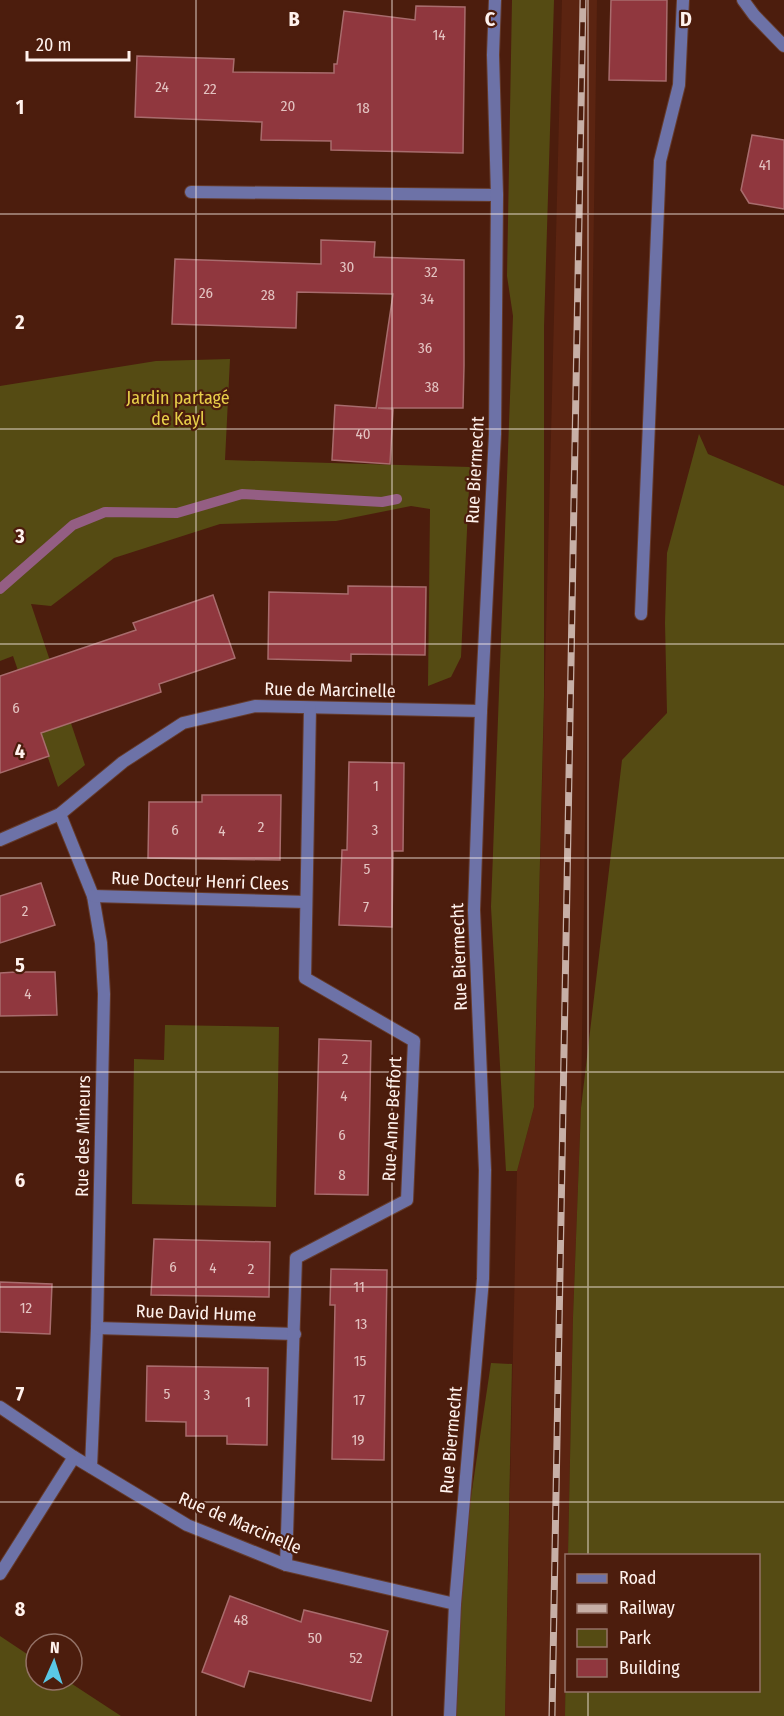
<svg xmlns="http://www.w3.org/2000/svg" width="784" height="1716" font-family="'Fira Sans Condensed',sans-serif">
	<rect width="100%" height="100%" fill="#4c1d0d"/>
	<path fill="#5b2411" d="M 562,0 L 597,0 L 581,1108 L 573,1317 L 568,1555 L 566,1556 L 565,1716 L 505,1716 L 517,1171 L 534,1107 Z"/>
	<g fill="#554b13">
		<path d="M 512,0 L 554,0 L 544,327 L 544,696 L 534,1107 L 517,1171 L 506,1171 L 491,907 L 513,316 L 507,276 Z"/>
		<path d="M 230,359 L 225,460 L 470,467 L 461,657 L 451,677 L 428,686 L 430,509 L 411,506 L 336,521 L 220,524 L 114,558 L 51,606 L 31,604 L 85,765 L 58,787 L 13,656 L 0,661 L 0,386 L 156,361 Z"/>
		<path d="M 699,434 L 708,454 L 784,486 L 784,1716 L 565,1716 L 566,1645 L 566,1690 L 758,1690 L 758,1556 L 568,1555 L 573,1317 L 581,1108 L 622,760 L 667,713 L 665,623 L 667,553 Z"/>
		<path d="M 165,1025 L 279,1027 L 276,1207 L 132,1204 L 134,1059 L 164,1060 Z"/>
		<path d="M 491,1363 L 512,1364 L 505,1716 L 450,1716 L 455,1604 Z"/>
		<path d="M 0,1636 L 36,1660 L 36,1680 L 66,1680 L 121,1716 L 0,1716 Z"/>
	</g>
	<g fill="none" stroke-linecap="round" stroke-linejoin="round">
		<path stroke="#945e83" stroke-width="10" d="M 0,589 L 73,525 L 105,512 L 177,513 L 242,494 L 382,502 L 397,499"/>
	</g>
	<g fill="#90373e" stroke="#a86c6d" stroke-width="1.5">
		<path d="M 611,0 L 667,0 L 666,81 L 609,80 Z"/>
		<path d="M 416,6 L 465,7 L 463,153 L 331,150 L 331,141 L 261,140 L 262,122 L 135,117 L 137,56 L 234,59 L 233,72 L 334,73 L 334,64 L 337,64 L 344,11 L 415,20 Z"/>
		<path d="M 752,135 L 784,140 L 784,209 L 749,203 L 741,190 Z"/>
		<path d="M 321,240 L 375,242 L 374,257 L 464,260 L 464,366 L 463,408 L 378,408 L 393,409 L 390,464 L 332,460 L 335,405 L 376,408 L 393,294 L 297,292 L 296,328 L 172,324 L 175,259 L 321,264 Z"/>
		<path d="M 348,586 L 426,587 L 425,655 L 351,654 L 351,661 L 268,659 L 269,592 L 348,594 Z"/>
		<path d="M 213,595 L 235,658 L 159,684 L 161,692 L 41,733 L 49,756 L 0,773 L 0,676 L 136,630 L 133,623 Z"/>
		<path d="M 349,762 L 404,763 L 403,851 L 393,851 L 392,927 L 339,925 L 342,850 L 347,850 Z"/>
		<path d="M 202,795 L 281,795 L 280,860 L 148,858 L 149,802 L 202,802 Z"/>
		<path d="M 41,883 L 55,925 L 0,943 L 0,896 Z"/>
		<path d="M 16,972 L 55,972 L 57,1015 L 0,1016 L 0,973 Z"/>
		<path d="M 319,1039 L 371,1041 L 368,1195 L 315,1194 Z"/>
		<path d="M 154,1239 L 270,1242 L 269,1297 L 151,1295 Z"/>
		<path d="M 331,1269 L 387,1270 L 384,1460 L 332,1459 L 335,1305 L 330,1305 Z"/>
		<path d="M 0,1282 L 52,1284 L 50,1334 L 0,1332 Z"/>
		<path d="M 147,1366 L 268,1368 L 267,1445 L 227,1444 L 227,1436 L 186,1436 L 186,1422 L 146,1421 Z"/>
		<path d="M 230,1596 L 301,1622 L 304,1610 L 388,1631 L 371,1701 L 249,1671 L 244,1687 L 202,1672 Z"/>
	</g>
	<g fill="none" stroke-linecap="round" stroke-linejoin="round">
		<defs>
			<path id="service" d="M 641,614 L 660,161 L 679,85 L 683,0"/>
			<g id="minor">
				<path d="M 743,0 L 754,15 L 784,46"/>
				<path d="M 191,192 L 497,195"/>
				<path d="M 60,814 L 93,896 L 101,943 L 104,994 L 97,1328 L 91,1467"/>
				<path d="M 0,840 L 60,814 L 123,762 L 183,723 L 255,706 L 481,711"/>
				<path d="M 93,896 L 306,902"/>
				<path d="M 97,1328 L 295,1334"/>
				<path d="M 0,1407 L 74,1457 L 187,1525 L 286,1565 L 455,1604"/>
				<path d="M 286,1565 L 296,1258 L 407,1200 L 414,1041 L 305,978 L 310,708"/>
				<path d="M 0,1574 L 74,1457"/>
				<path d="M 450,1716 L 455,1604 L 483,1279 L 485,1170 L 474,910 L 481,711 L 495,434 L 497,195 L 493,55 L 495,0"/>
			</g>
		</defs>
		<use href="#service" stroke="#653b2c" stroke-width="14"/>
		<use href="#minor" stroke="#653b2c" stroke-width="14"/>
		<use href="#service" stroke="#6d72a7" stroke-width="12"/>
		<use href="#minor" stroke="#6d72a7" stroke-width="12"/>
		<defs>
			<path id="rail" d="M 552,1716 L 583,0"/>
		</defs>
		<use href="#rail" stroke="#c7afa6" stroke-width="7"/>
		<use href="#rail" stroke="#4c1d0d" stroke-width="4.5" stroke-dasharray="14" stroke-linecap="butt"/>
	</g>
	<path fill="none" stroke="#fff2ed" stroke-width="1.5" stroke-opacity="0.55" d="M 196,0 L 196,1716M 392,0 L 392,1716M 588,0 L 588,1556M 0,214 L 784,214M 0,429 L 784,429M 0,644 L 784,644M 0,858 L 784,858M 0,1072 L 784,1072M 0,1287 L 784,1287M 0,1502 L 784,1502M 588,1690 L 588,1716"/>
	<g text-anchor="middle" stroke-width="4.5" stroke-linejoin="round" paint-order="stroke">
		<g font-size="15" fill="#e3c3c1">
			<text x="439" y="40">14</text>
			<text x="162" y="92">24</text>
			<text x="210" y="94">22</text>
			<text x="288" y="111">20</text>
			<text x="363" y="113">18</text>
			<text x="765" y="170">41</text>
			<text x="347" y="272">30</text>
			<text x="431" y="277">32</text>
			<text x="206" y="298">26</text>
			<text x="268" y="300">28</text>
			<text x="427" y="304">34</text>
			<text x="425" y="353">36</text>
			<text x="432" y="392">38</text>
			<text x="363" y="439">40</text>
			<text x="16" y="713">6</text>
			<text x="376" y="791">1</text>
			<text x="261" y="832">2</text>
			<text x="175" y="835">6</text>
			<text x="375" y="835">3</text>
			<text x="222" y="836">4</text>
			<text x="367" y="874">5</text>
			<text x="366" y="912">7</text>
			<text x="25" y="916">2</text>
			<text x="28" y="999">4</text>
			<text x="345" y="1064">2</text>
			<text x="344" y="1101">4</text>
			<text x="342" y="1140">6</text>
			<text x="342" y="1180">8</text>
			<text x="173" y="1272">6</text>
			<text x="213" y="1273">4</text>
			<text x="251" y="1274">2</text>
			<text x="359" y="1292">11</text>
			<text x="26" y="1313">12</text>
			<text x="361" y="1329">13</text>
			<text x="360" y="1366">15</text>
			<text x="167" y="1399">5</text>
			<text x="207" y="1400">3</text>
			<text x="359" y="1405">17</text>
			<text x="248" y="1407">1</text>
			<text x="358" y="1445">19</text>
			<text x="241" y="1625">48</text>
			<text x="315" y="1643">50</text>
			<text x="356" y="1663">52</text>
		</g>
		<g font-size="18" fill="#e7cf49" stroke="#4c1d0d">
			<text x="178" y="404">Jardin partagé<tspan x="178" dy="21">de Kayl</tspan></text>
		</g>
		<g font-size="18" fill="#fff2ed" stroke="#4c1d0d">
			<text transform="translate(475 470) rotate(-87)" y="6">Rue Biermecht</text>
			<text transform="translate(330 690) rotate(1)" y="6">Rue de Marcinelle</text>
			<text transform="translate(200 881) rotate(2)" y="6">Rue Docteur Henri Clees</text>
			<text transform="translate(459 957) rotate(-92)" y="6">Rue Biermecht</text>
			<text transform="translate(392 1119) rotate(-87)" y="6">Rue Anne Beffort</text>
			<text transform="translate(83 1136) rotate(-89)" y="6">Rue des Mineurs</text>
			<text transform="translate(196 1313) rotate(2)" y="6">Rue David Hume</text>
			<text transform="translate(451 1440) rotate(-85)" y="6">Rue Biermecht</text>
			<text transform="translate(240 1523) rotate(23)" y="6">Rue de Marcinelle</text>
		</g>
	</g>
	<g font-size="20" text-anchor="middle" font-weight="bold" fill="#fff2ed" stroke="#4c1d0d" stroke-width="4.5" stroke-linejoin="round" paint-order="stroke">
		<text x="294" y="26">B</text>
		<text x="490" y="26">C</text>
		<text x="686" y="26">D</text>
		<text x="20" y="114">1</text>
		<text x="20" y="329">2</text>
		<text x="20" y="543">3</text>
		<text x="20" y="758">4</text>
		<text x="20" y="972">5</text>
		<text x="20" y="1187">6</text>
		<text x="20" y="1401">7</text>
		<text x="20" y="1616">8</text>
	</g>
	<rect x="565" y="1554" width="195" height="138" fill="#4c1d0d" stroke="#947267" stroke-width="1.5"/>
	<rect x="577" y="1574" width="30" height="9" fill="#6d72a7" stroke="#947267" stroke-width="1.5"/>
	<text x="619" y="1584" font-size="18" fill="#fff2ed">Road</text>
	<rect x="577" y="1604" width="30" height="9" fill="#c7afa6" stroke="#947267" stroke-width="1.5"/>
	<text x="619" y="1614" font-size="18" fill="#fff2ed">Railway</text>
	<rect x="577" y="1629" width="30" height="18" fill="#554b13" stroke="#947267" stroke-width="1.5"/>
	<text x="619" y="1644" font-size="18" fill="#fff2ed">Park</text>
	<rect x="577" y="1659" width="30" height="18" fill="#90373e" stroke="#947267" stroke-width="1.5"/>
	<text x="619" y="1674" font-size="18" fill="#fff2ed">Building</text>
	<g transform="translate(54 1662) rotate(3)"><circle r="28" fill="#4c1d0d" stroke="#947267" stroke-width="1.5"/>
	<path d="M0-4.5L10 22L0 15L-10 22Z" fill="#5ac8e6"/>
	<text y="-9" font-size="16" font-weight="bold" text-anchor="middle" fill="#fff2ed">N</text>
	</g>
	<path d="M27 51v9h102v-9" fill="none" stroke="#fff2ed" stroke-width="3"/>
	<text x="36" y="51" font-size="18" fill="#fff2ed" stroke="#4c1d0d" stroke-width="4.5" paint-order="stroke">20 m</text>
</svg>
